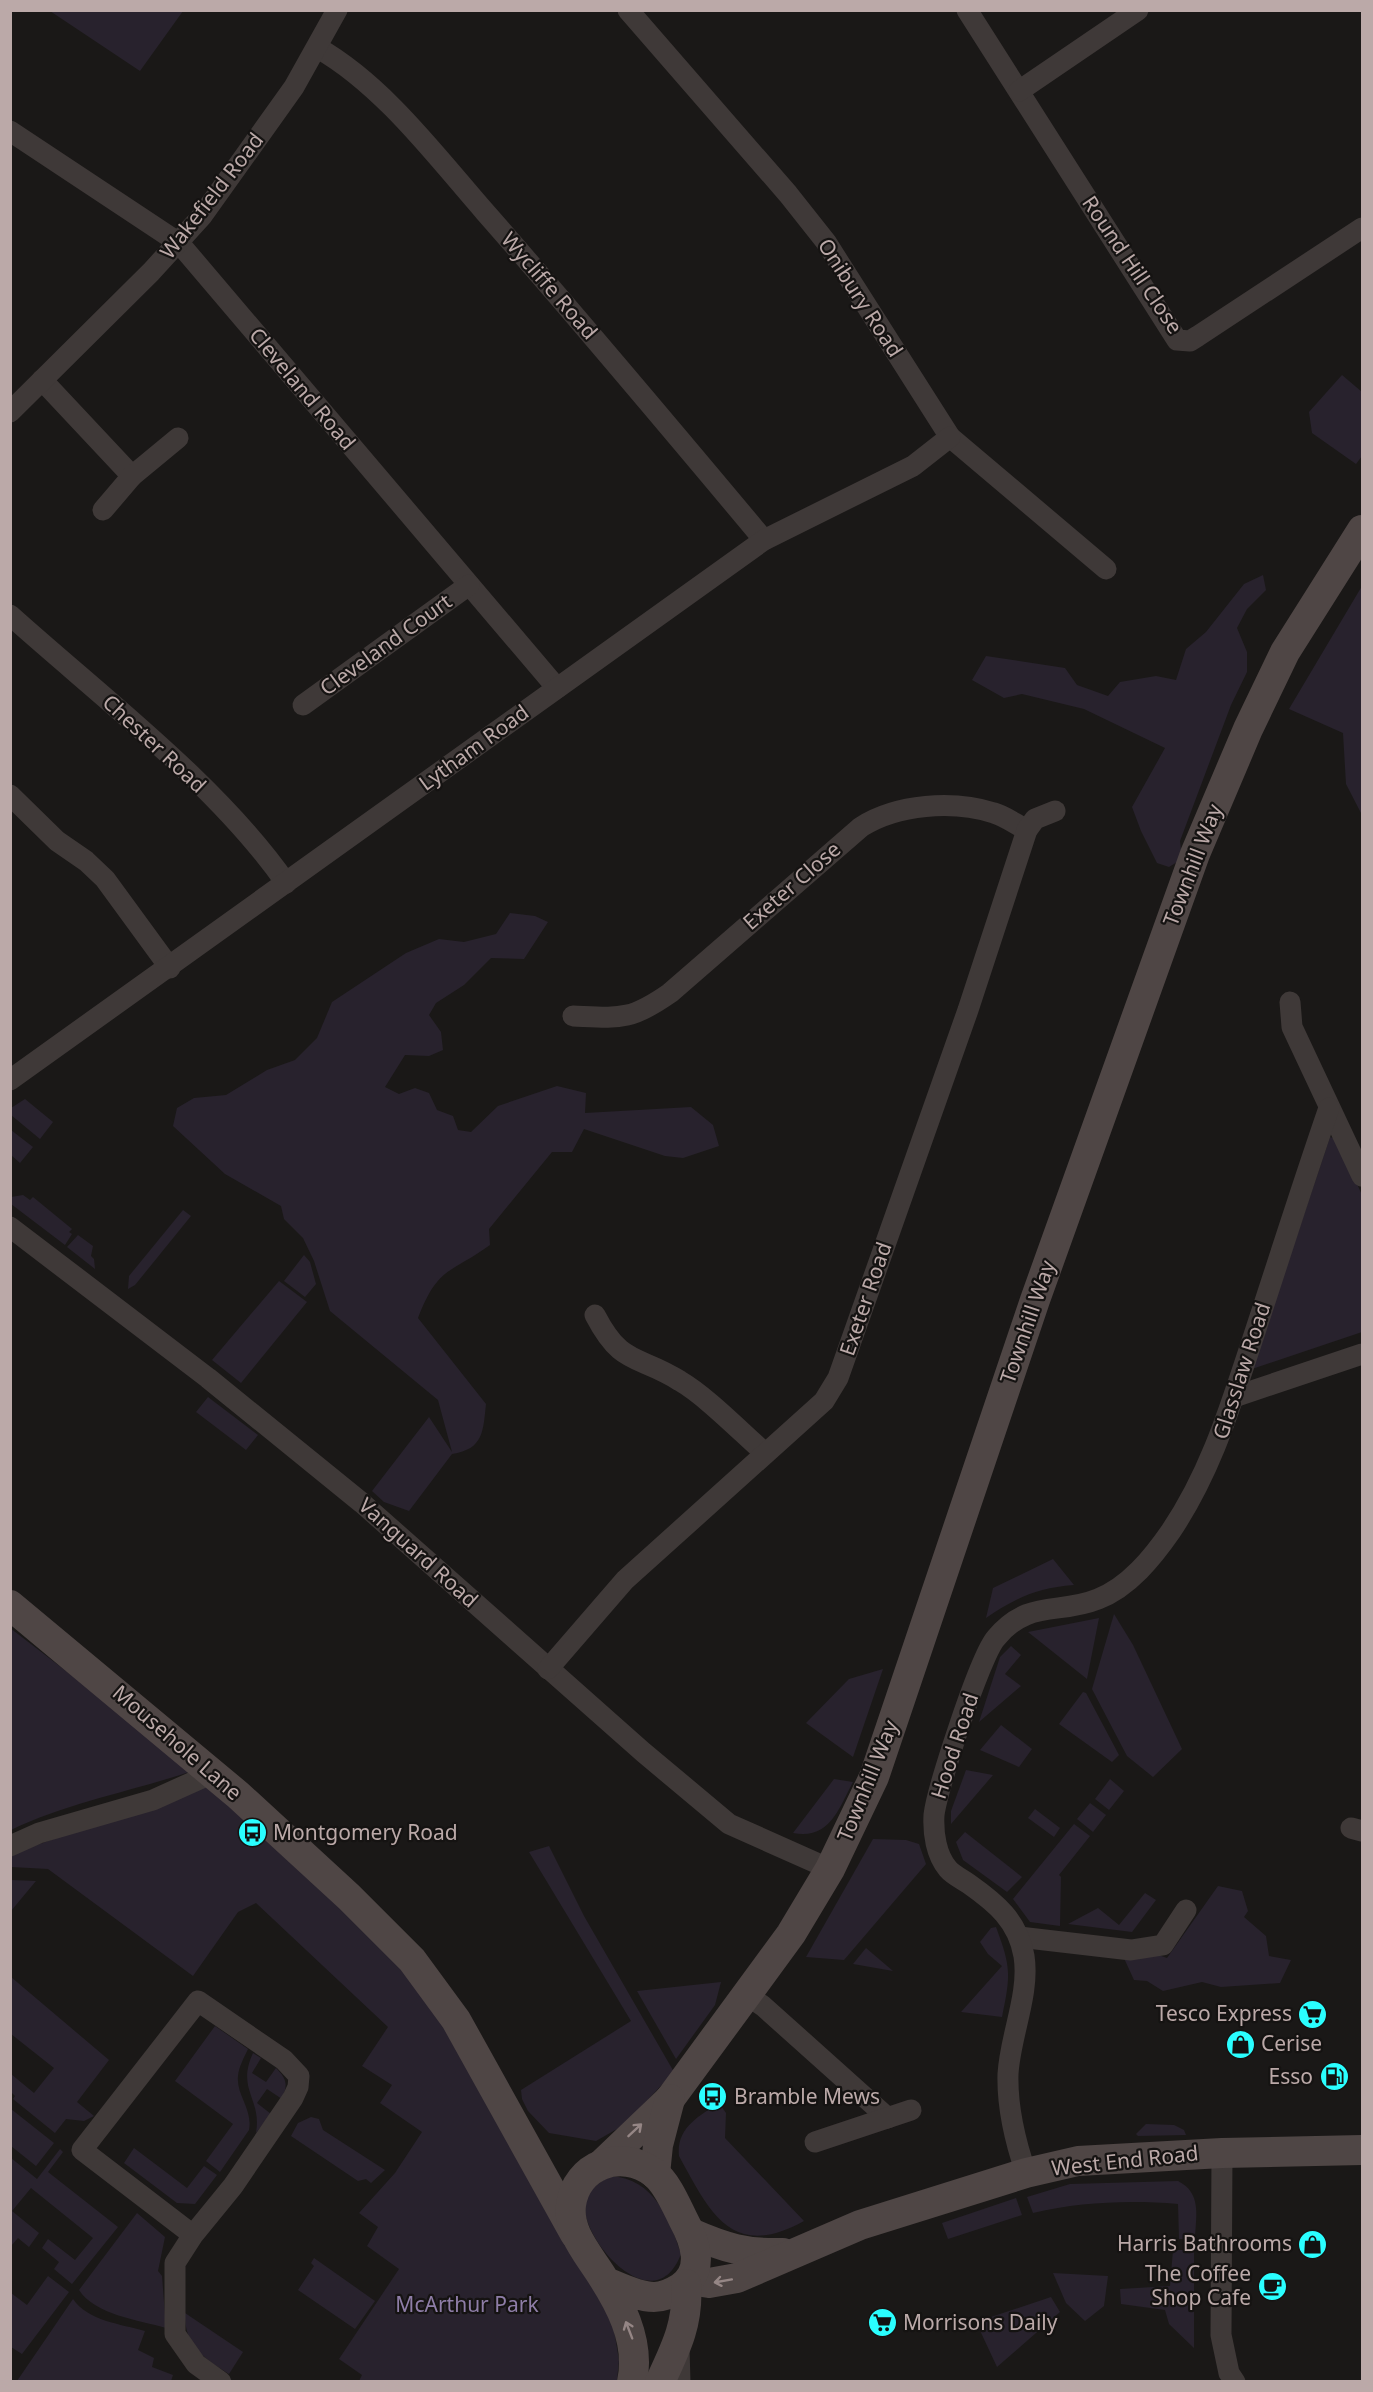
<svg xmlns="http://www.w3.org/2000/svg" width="1373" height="2392" font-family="'Noto Sans',sans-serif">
	<rect width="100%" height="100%" fill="#1a1817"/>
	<g fill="#28222d">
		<path d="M 50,11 L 183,11 L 140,71 Z"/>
		<path d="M 1342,375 L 1362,392 L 1362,456 L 1356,464 L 1312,433 L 1309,412 Z"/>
		<path d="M 1263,575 L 1266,590 L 1247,609 L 1237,628 L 1247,652 L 1247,672 L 1231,705 L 1180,841 L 1182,859 L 1169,867 L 1157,863 L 1141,831 L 1132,807 L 1165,748 L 1084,709 L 1022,694 L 1004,698 L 972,680 L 986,656 L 1065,668 L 1077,685 L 1108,696 L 1120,682 L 1156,676 L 1176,680 L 1186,649 L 1206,632 L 1244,584 Z"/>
		<path d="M 1362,586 L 1362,815 L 1346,784 L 1343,733 L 1289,709 Z"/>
		<path d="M 510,913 L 535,916 L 548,922 L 524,959 L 491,958 L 464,985 L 436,1003 L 429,1015 L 441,1032 L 443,1050 L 429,1056 L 405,1055 L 385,1087 L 399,1094 L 415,1088 L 429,1093 L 437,1110 L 453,1116 L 458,1130 L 471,1132 L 498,1106 L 557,1086 L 586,1093 L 585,1113 L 691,1107 L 713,1125 L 719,1146 L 683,1158 L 665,1156 L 584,1129 L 572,1152 L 552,1152 L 489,1229 L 490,1245 C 450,1274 438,1266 418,1318 L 486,1404 C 483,1431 484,1449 452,1454 L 409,1511 L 384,1502 L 372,1491 L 429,1417 L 452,1452 L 438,1400 L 330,1311 L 314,1261 L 303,1238 L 284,1219 L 281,1206 L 225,1174 L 173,1126 L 177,1108 L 194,1098 L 226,1095 L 267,1070 L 295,1060 L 317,1038 L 332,1002 L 406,953 L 439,939 L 464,942 L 496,934 Z"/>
		<path d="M 25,1099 L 53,1122 L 40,1139 L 11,1115 L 11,1108 Z"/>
		<path d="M 11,1130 L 33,1147 L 20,1163 L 11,1155 Z"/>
		<path d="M 1330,1137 L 1337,1139 L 1362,1195 L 1362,1332 L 1252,1369 Z"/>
		<path d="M 23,1195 L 30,1200 L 33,1197 L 72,1229 L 69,1232 L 72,1234 L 65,1245 L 11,1204 L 11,1197 Z"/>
		<path d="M 183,1210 L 191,1216 L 135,1285 L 128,1289 L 129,1276 Z"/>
		<path d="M 78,1235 L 93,1246 L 91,1256 L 94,1259 L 95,1269 L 67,1247 Z"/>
		<path d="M 304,1255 L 310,1262 L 316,1284 L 305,1297 L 284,1281 Z"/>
		<path d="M 279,1281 L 307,1302 L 241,1383 L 212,1360 Z"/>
		<path d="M 208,1397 L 258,1435 L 246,1450 L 196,1412 Z"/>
		<path d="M 1053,1559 L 1074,1585 C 1037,1588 1017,1597 986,1618 L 993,1588 Z"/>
		<path d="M 1114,1614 L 1133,1645 L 1182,1749 L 1153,1777 L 1127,1756 L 1092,1689 Z"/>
		<path d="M 1099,1618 L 1087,1679 L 1028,1632 Z"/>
		<path d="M 10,1628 L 195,1770 C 134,1791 69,1802 11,1830 Z"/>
		<path d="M 1011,1646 L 1021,1655 L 1005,1674 L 1021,1686 L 979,1722 L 1000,1657 Z"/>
		<path d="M 883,1669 L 853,1757 L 806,1723 L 849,1679 Z"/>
		<path d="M 1083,1692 L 1086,1693 L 1119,1755 L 1112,1762 L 1059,1724 Z"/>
		<path d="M 1001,1725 L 1032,1749 L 1019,1767 L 980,1750 Z"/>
		<path d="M 966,1770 L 993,1775 L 951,1824 L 951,1811 Z"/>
		<path d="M 834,1779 L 853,1782 C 839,1808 830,1840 793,1833 Z"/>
		<path d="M 1110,1779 L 1124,1791 L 1109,1810 L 1095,1799 Z"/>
		<path d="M 211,1784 L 404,1965 L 447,2027 L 613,2324 L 619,2360 L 617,2381 L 359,2381 L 362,2375 L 339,2359 L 399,2269 L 367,2246 L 378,2227 L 359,2213 L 395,2173 L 422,2132 L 380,2103 L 392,2085 L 362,2066 L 388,2027 L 256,1903 L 238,1912 L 193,1976 L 48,1869 L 11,1867 L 11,1854 Z"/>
		<path d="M 1090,1803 L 1106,1815 L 1093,1832 L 1077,1819 Z"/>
		<path d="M 1035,1809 L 1060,1828 L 1054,1837 L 1028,1818 Z"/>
		<path d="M 1074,1824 L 1090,1836 L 1059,1875 L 1061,1877 L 1060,1926 L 1030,1922 L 1013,1899 Z"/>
		<path d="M 965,1832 L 1022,1877 L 1007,1892 L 963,1860 L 956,1842 Z"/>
		<path d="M 873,1839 L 906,1840 L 919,1844 L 926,1864 L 844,1960 L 806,1957 Z"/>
		<path d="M 549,1846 L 584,1916 L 674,2072 L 624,2125 L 596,2141 L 549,2133 L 528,2111 L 522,2099 L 521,2090 L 631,2021 L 529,1852 Z"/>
		<path d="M 11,1880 L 36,1881 L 11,1911 L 10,1880 Z"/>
		<path d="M 1218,1886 L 1242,1891 L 1248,1911 L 1244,1917 L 1266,1936 L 1269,1956 L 1291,1960 L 1280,1983 L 1221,1987 L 1202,1982 L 1163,1991 L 1147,1981 L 1134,1980 L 1123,1956 L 1147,1951 L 1167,1958 Z"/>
		<path d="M 1145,1893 L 1156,1900 L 1132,1932 L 1068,1924 L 1098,1908 L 1119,1925 Z"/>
		<path d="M 996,1927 C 1011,1967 1011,1975 1002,2017 L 961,2012 L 1002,1966 L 988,1954 L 980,1942 L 991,1928 Z"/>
		<path d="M 866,1948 L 893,1971 L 853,1964 Z"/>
		<path d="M 11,1977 L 109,2060 L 77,2102 L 94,2116 L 84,2121 L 66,2119 L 55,2133 L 13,2099 L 15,2096 L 11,2092 L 11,2074 L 34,2093 L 54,2068 L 11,2034 Z"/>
		<path d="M 721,1982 L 715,2005 L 676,2059 L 637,1991 Z"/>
		<path d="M 215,2026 L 248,2049 C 244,2058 239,2066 238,2076 C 236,2095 253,2109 249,2130 L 220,2172 L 206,2161 L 233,2124 L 175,2081 Z"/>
		<path d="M 253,2053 L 261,2058 L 252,2073 L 266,2082 L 276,2068 C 287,2079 288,2085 282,2099 L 267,2089 L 257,2103 L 271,2114 L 256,2133 C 262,2098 236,2090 253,2053 Z"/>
		<path d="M 719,2103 L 726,2113 L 725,2138 L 804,2221 C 732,2261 710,2213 679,2156 C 676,2128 699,2116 719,2103 Z"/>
		<path d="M 11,2109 L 54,2143 L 36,2166 L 11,2146 Z"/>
		<path d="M 311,2117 L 319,2119 L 323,2130 L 385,2170 L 371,2183 L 366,2179 L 358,2181 L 291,2136 L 298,2123 Z"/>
		<path d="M 1146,2124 L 1174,2125 L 1184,2130 L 1186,2135 L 1138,2136 L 1136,2134 Z"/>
		<path d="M 134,2148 L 187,2188 L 204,2166 L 217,2175 L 195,2204 L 177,2203 L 124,2163 Z"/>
		<path d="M 60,2149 L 63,2152 L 48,2172 L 118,2227 L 72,2284 L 54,2269 L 59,2262 L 42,2248 L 48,2239 L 75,2260 L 93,2238 L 31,2188 L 12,2211 L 39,2233 L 29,2247 L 18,2238 L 11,2246 L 11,2158 L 37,2179 Z"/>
		<path d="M 611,2176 C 654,2179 670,2219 681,2254 C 653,2327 574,2231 586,2200 C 591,2187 600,2182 611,2176 Z"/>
		<path d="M 1178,2181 C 1202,2193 1196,2216 1195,2239 L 1179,2239 L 1178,2204 C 1128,2200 1081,2202 1033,2213 L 1027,2197 L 1070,2184 Z"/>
		<path d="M 1016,2198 L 1022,2215 L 948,2239 L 942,2223 Z"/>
		<path d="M 137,2213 L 165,2237 L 158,2271 L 162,2276 L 166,2328 C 139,2320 95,2315 79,2290 Z"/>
		<path d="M 1173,2250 L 1194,2250 L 1194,2348 L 1169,2324 L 1165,2310 L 1121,2304 L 1120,2289 L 1170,2286 Z"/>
		<path d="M 314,2258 L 375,2301 L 355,2329 L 298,2290 L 314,2266 L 311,2263 Z"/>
		<path d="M 1053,2273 L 1108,2276 L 1104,2306 L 1085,2321 L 1066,2303 Z"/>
		<path d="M 48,2276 L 69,2292 L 22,2354 L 11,2347 L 11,2293 L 27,2305 Z"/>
		<path d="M 1051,2297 L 1060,2312 L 997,2367 L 976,2322 Z"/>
		<path d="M 73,2299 C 88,2321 121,2324 145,2331 L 138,2350 L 154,2358 L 152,2367 L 173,2375 L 171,2381 L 17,2381 Z"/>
		<path d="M 185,2313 L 243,2352 L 229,2374 C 203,2358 184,2345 185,2313 Z"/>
	</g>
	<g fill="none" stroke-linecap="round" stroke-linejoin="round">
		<g stroke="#3f3938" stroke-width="21">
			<path d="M 628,10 L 788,194 L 826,242 L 950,437 L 1106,569"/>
			<path d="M 967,10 L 1177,340 L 1190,341 L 1198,336 L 1362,228"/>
			<path d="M 318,48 C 383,85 436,156 485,212 C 580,320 672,430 764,540"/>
			<path d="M 1019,91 L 1138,10"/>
			<path d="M 10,131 L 179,243 L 557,688"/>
			<path d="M 42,380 L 132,476"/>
			<path d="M 10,412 L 151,272 L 202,216 L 294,87 L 337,10"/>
			<path d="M 103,510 L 132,476 L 178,438"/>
			<path d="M 10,615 C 100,696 218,785 286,883"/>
			<path d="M 303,705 L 469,585"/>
			<path d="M 10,795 L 57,841 L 86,861 L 105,879 L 170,968"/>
			<path d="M 1290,1002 L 1292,1027 L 1362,1176"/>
			<path d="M 573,1016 C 620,1018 630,1021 670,993 L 861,827 C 897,804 953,800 994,813 C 1005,816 1017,825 1027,830"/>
			<path d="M 10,1080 L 764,540 L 913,466 L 950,437"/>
			<path d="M 10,1227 L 208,1378 L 362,1503 L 643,1752 L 729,1824 L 830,1869"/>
			<path d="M 595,1315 C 622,1367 637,1354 680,1381 C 706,1396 741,1432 765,1453"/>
			<path d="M 1234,1397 L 1362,1354"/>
			<path d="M 548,1669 L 625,1580 L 824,1401 L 838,1378 L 968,1010 L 1027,830 L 1035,819 L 1055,811"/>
			<path d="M 1351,1828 L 1362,1831"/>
			<path d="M 10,1846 L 39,1833 L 153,1800 L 213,1773"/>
			<path d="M 1019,1937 L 1131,1950 L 1163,1945 L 1186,1910"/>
			<path d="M 747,1995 L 763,2006 L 888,2118"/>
			<path d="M 815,2142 L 911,2110"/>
			<path d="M 1222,2153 L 1221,2335 L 1229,2373 L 1235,2382"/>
			<path d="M 1026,2173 C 1015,2141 1007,2108 1008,2074 C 1010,2036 1030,1994 1024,1956 C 1018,1921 996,1903 969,1884 C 962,1879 953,1875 948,1869 C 936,1855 933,1833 934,1815 C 937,1789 980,1656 996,1638 C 1028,1599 1059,1615 1098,1599 C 1129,1587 1153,1557 1171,1531 C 1212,1470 1231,1404 1254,1335 C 1279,1259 1303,1183 1329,1108"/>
			<path d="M 193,2235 L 82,2150 L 198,2001 L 284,2060 L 299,2076 L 298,2087 L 293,2098 L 233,2186 L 193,2235 L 175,2263 L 175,2334 L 196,2364 L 221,2382"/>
			<path d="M 679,2348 L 680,2382"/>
		</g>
		<g stroke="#4f4645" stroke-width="30">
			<path d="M 10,1605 L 238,1795 L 349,1897 L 412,1960 L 456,2020 L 575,2234"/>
			<path d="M 603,2163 L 670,2099 L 791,1934 L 830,1869 L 874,1777 L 1035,1300 L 1195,854 L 1248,729 L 1285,652 L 1362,530"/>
			<path d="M 655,2174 L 658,2145 L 670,2099"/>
			<path d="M 691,2233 C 725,2248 746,2254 783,2253"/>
			<path d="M 689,2280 L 709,2283 L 737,2278 L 860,2225 L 1026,2173 L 1078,2161 L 1222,2153 L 1362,2150"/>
			<path d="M 606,2282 C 621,2288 638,2297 654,2297 C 663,2297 672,2293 680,2288 C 706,2271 695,2241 683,2219 C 676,2205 667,2183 654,2173 C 621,2148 576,2165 571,2205 C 568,2229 584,2249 596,2267 C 619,2301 641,2340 632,2382"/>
			<path d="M 660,2382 C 676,2348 689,2322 686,2284"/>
		</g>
	</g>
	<defs><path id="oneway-shaft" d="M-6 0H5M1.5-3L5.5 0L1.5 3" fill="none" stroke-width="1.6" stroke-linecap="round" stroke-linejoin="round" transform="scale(1.5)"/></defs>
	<g stroke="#958685">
		<use href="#oneway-shaft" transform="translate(635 2130) rotate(-43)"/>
		<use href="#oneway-shaft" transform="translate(723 2281) rotate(170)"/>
		<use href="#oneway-shaft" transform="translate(629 2330) rotate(-111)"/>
	</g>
	<defs>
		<symbol id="bus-disc" viewBox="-11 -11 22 22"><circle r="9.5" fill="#2afeff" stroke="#151312"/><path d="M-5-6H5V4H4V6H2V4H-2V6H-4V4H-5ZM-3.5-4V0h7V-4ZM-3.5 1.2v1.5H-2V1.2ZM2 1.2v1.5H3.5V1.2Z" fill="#111"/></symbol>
		<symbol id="supermarket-disc" viewBox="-11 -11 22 22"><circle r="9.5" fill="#2afeff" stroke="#151312"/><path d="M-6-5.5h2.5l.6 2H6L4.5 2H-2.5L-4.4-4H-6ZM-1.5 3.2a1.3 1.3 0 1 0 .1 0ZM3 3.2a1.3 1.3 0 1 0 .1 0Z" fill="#111"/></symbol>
		<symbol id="shop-disc" viewBox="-11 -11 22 22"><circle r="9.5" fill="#2afeff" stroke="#151312"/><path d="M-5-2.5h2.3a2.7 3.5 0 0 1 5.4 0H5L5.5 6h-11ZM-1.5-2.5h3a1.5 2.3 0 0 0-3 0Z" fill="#111"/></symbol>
		<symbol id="fuel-disc" viewBox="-11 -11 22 22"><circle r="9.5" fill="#2afeff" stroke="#151312"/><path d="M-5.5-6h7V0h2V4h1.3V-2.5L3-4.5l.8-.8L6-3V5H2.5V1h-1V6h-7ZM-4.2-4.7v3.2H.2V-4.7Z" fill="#111"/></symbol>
		<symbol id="cafe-disc" viewBox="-11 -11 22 22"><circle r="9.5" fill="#2afeff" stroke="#151312"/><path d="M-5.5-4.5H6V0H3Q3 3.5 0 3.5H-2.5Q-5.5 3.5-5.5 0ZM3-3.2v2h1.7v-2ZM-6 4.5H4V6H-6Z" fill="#111"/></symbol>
	</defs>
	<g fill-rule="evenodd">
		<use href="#bus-disc" x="236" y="1816" width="33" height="33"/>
		<use href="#supermarket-disc" x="1296" y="1998" width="33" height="33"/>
		<use href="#shop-disc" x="1224" y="2028" width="33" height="33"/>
		<use href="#fuel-disc" x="1318" y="2060" width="33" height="33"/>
		<use href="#bus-disc" x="696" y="2080" width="33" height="33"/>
		<use href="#shop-disc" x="1296" y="2228" width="33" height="33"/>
		<use href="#cafe-disc" x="1256" y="2270" width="33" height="33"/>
		<use href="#supermarket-disc" x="866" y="2306" width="33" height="33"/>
	</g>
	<g text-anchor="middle" stroke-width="4.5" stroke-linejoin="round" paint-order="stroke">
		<g font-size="21" fill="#bba9a8" stroke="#151312">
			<text transform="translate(212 196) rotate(-52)" y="7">Wakefield Road</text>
			<text transform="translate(1132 265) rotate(56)" y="7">Round Hill Close</text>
			<text transform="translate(549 286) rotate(49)" y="7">Wycliffe Road</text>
			<text transform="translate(860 298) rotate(57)" y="7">Onibury Road</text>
			<text transform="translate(302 389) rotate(50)" y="7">Cleveland Road</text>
			<text transform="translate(386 645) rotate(-36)" y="7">Cleveland Court</text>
			<text transform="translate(154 744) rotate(43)" y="7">Chester Road</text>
			<text transform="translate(474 748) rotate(-36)" y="7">Lytham Road</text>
			<text transform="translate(1193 865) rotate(-69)" y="7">Townhill Way</text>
			<text transform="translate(792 886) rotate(-41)" y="7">Exeter Close</text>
			<text transform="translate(866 1299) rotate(-71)" y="7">Exeter Road</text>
			<text transform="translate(1028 1322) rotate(-71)" y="7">Townhill Way</text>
			<text transform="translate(1242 1371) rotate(-72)" y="7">Glasslaw Road</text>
			<text transform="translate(418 1553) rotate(42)" y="7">Vanguard Road</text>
			<text transform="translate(177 1743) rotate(41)" y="7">Mousehole Lane</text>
			<text transform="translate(955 1746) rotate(-72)" y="7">Hood Road</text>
			<text transform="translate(868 1781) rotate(-68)" y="7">Townhill Way</text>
			<text transform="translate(1125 2161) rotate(-6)" y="7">West End Road</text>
		</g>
		<g font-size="21" fill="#bba9a8" stroke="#151312" text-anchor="start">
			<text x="273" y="1840">Montgomery Road</text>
			<text x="1292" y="2021" text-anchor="end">Tesco Express</text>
			<text x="1261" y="2051">Cerise</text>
			<text x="1313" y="2084" text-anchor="end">Esso</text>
			<text x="734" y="2104">Bramble Mews</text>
			<text x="1292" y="2251" text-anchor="end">Harris Bathrooms</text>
			<text x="1251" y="2281" text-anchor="end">The Coffee<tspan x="1251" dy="24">Shop Cafe</tspan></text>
			<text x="903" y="2330">Morrisons Daily</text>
		</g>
		<g font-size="21" fill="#8e7da7" stroke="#151312">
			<text x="467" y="2312">McArthur Park</text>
		</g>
	</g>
	<rect width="1373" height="2392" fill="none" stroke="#bba9a8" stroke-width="24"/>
</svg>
